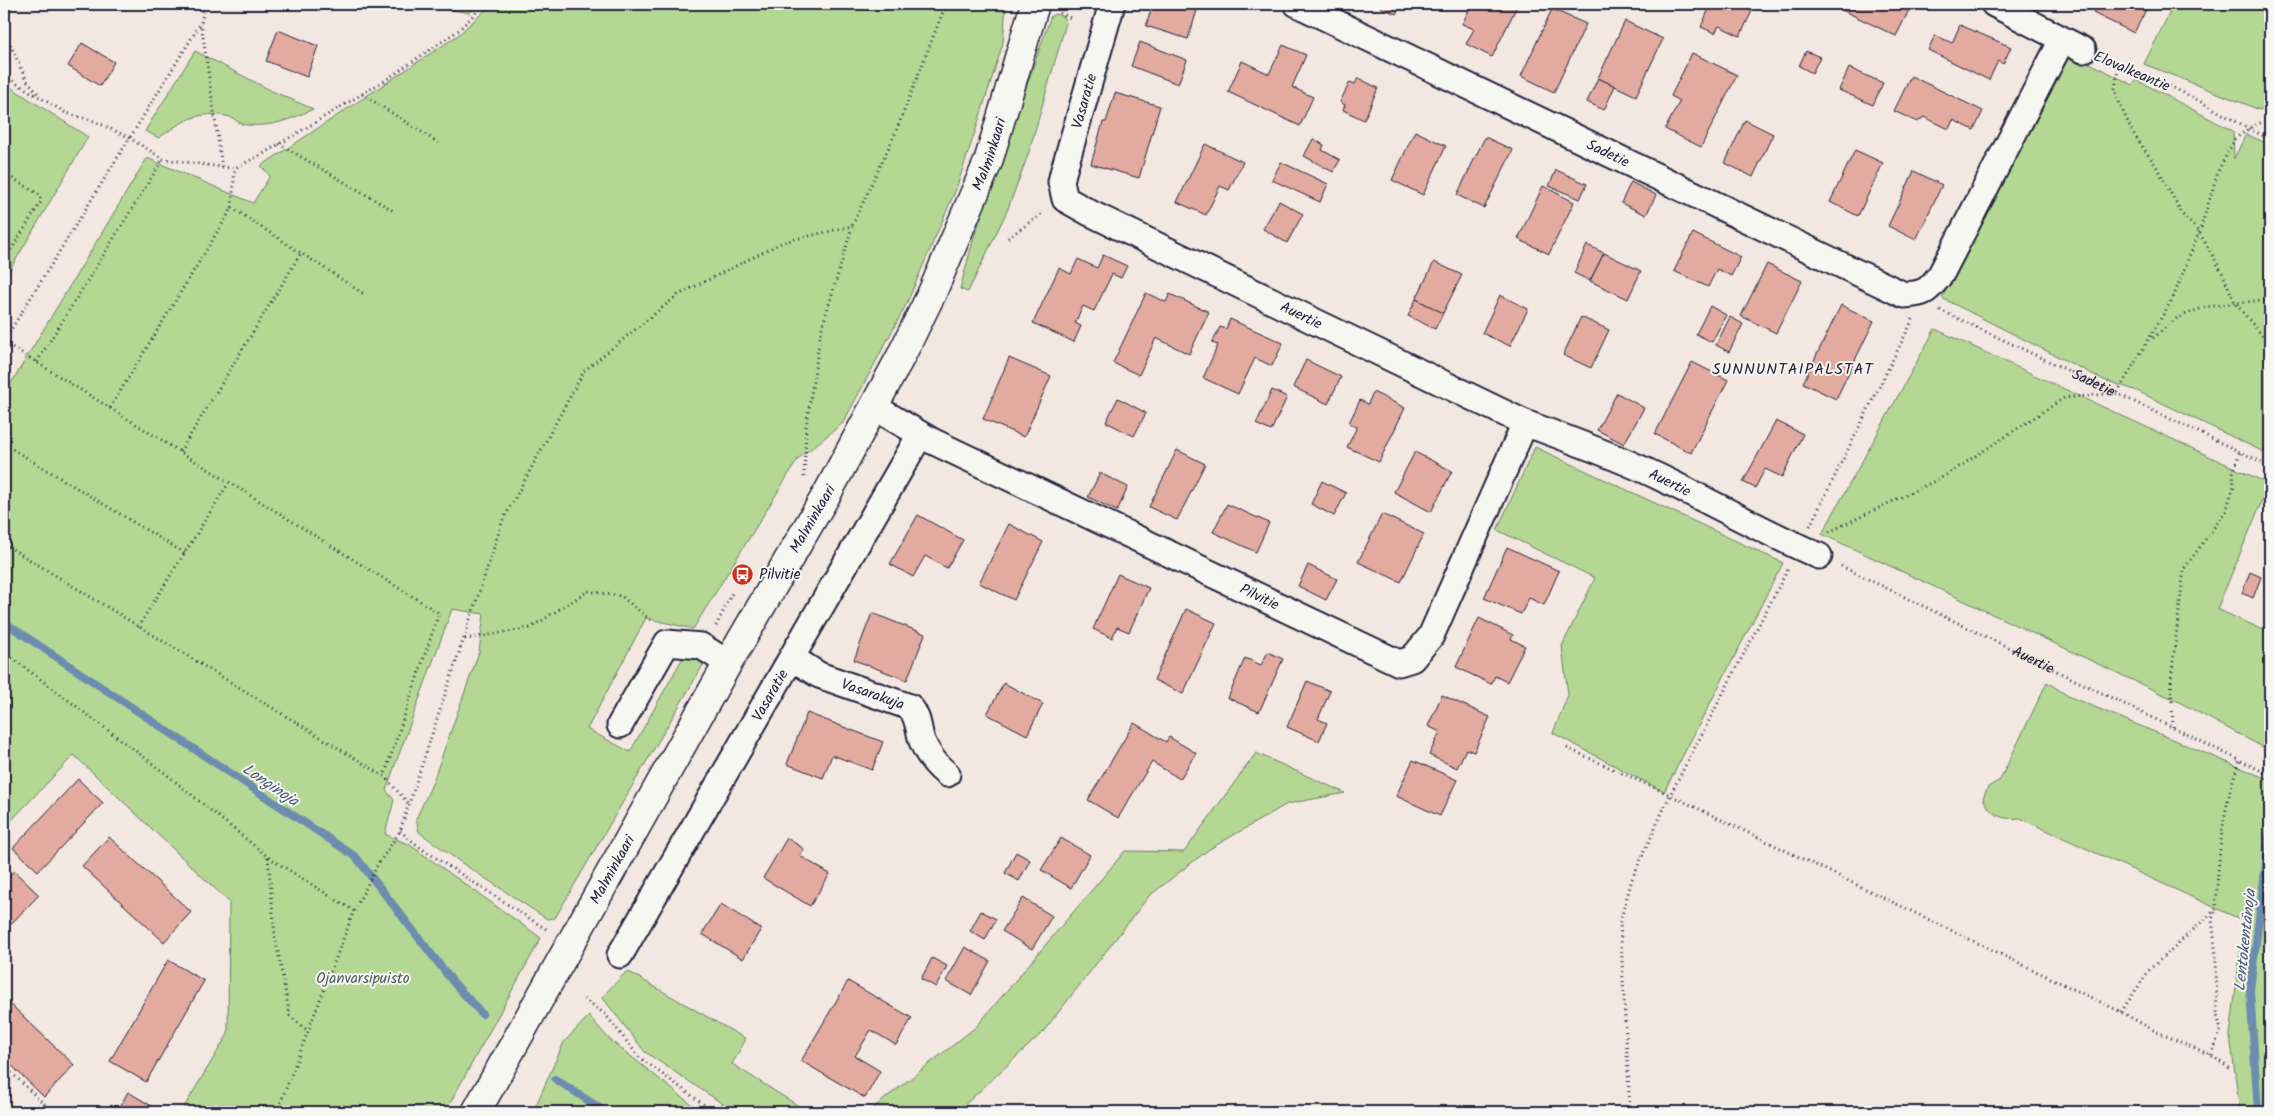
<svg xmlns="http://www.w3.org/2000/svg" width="2274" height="1116" font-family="Kalam,sans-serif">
	<rect width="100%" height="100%" fill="#f2e7e1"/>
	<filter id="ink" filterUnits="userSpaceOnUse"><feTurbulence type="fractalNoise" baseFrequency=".02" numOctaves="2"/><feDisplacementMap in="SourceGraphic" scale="10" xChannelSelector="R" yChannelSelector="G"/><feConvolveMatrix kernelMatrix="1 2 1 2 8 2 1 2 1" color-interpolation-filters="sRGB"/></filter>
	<g filter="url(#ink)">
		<g fill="#b4d893" stroke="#6b7d67">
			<path d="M 417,4 L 476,4 L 470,13 Z"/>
			<path d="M 492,4 L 1006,4 L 1003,43 L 976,129 L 956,189 L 906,305 L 843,423 L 798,459 L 693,629 L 646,618 L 587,729 L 630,752 L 686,652 L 700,658 L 703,665 L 555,918 L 547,919 L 459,861 L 419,832 L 416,819 L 432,784 L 479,652 L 484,614 L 452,609 L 386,790 L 394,800 L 385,834 L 410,845 L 541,938 L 445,1112 L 181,1112 L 228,1034 L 229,902 L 74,755 L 4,828 L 4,395 L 147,158 L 253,203 L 270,176 L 261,166 L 457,36 Z"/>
			<path d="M 2174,4 L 2270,4 L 2270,103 L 2260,110 L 2144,64 Z"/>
			<path d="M 1056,14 L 1064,17 L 1066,23 L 1028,155 L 1007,211 L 968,292 L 960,289 L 974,237 L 1051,16 Z"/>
			<path d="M 195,51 L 272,91 L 313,109 C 289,120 274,127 247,125 C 240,125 236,119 230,117 C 200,109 182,121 159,138 L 145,131 Z"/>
			<path d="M 2074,55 L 2133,85 L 2137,80 L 2233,131 L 2234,159 L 2246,134 L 2270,145 L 2270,455 L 2135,390 L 2104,380 L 1942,298 L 2060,58 Z"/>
			<path d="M 4,83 L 88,137 L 4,280 Z"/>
			<path d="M 1935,329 L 2269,484 L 2217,609 L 2270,633 L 2270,751 L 2179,702 L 1822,534 Z"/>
			<path d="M 1535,447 L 1783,563 L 1664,792 L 1553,733 L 1568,695 L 1562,646 L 1595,578 L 1497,530 Z"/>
			<path d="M 2047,682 L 2068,696 L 2270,780 L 2270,1112 L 2240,1112 L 2230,1036 L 2244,921 L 2020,818 C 2002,820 1991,816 1983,798 L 1988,787 L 2000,780 Z"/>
			<path d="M 1256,753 L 1345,793 L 1287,804 L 1208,850 L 1149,896 L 1043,1032 L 957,1112 L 868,1112 L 976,1027 L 1125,851 L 1184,852 Z"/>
			<path d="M 627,971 L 746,1039 L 732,1064 L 808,1112 L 735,1112 L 645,1052 L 602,997 Z"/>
			<path d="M 589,1016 L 609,1039 L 701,1112 L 533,1112 L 564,1042 Z"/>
		</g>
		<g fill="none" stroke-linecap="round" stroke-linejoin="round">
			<g stroke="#6e8caf" stroke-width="8">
				<path d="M 4,622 L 356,857 L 453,982 L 482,1014"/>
				<path d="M 555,1079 L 606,1112"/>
				<path d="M 2258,1112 L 2250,990 L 2270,831"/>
			</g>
		</g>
		<g fill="#e3aa9f" stroke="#22223b">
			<path d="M 1153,4 L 1199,4 L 1188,39 L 1146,26 Z"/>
			<path d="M 1382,4 L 1401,4 L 1396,14 L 1380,7 Z"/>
			<path d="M 1472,4 L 1518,4 L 1492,57 L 1466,44 L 1474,29 L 1462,24 Z"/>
			<path d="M 1711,4 L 1737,4 L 1752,11 L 1740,36 L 1719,26 L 1715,33 L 1701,27 Z"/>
			<path d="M 1845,4 L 1912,4 L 1896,36 L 1842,10 Z"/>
			<path d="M 2097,4 L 2149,4 L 2134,33 L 2093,13 Z"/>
			<path d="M 1552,9 L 1586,24 L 1554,92 L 1521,76 Z"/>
			<path d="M 1625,21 L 1663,39 L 1636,96 L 1598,78 Z"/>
			<path d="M 1960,25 L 2011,47 L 2003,64 L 1998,61 L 1989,80 L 1928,50 L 1935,35 L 1952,43 Z"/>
			<path d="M 278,30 L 318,46 L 307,77 L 266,61 Z"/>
			<path d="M 1140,42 L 1187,60 L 1178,84 L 1131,66 Z"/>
			<path d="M 82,43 L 114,62 L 100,86 L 68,66 Z"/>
			<path d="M 1283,45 L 1306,55 L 1292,87 L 1313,97 L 1300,126 L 1228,92 L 1242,61 L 1269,74 Z"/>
			<path d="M 1806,51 L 1820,57 L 1812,73 L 1799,66 Z"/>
			<path d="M 1692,53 L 1737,75 L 1701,147 L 1665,129 L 1680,101 L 1671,96 Z"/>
			<path d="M 1849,68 L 1883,83 L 1873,105 L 1839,90 Z"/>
			<path d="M 1911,76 L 1983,111 L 1974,130 L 1953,120 L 1949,129 L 1924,117 L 1917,122 L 1894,111 Z"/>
			<path d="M 1358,78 L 1378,88 L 1364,120 L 1343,110 L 1345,105 L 1340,102 L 1350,82 L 1355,84 Z"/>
			<path d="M 1598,78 L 1615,86 L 1604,110 L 1587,102 Z"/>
			<path d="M 1115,93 L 1160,106 L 1139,178 L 1091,164 L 1103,122 L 1106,122 Z"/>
			<path d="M 1745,120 L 1773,134 L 1753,177 L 1725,163 Z"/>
			<path d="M 1415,131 L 1446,146 L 1423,195 L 1392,180 Z"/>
			<path d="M 1485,137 L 1513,150 L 1484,208 L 1457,195 Z"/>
			<path d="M 1313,139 L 1324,145 L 1322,150 L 1340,160 L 1333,172 L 1304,156 Z"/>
			<path d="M 1205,144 L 1243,162 L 1229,190 L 1220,186 L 1206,215 L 1177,202 Z"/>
			<path d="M 1855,150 L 1883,163 L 1858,216 L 1830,202 Z"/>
			<path d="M 1281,162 L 1328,184 L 1320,202 L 1272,180 Z"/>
			<path d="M 1556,170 L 1587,184 L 1580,199 L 1549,186 Z"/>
			<path d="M 1914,171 L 1942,185 L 1916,240 L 1888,226 Z"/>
			<path d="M 1631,182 L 1656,195 L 1646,215 L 1621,203 Z"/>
			<path d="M 1543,186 L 1574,202 L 1549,254 L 1518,239 Z"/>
			<path d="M 1279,201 L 1303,214 L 1287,243 L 1263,229 Z"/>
			<path d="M 1693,233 L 1741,257 L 1731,276 L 1717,269 L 1708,287 L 1674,271 Z"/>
			<path d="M 1587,245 L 1604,253 L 1590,281 L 1574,273 Z"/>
			<path d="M 1604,253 L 1641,271 L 1628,299 L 1590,281 Z"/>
			<path d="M 1103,255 L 1127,266 L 1121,278 L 1112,274 L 1094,311 L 1083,306 L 1075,323 L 1081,326 L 1074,342 L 1033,323 L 1059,268 L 1071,274 L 1078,259 L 1097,268 Z"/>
			<path d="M 1434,262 L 1462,275 L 1443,313 L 1416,299 Z"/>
			<path d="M 1767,264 L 1802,281 L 1776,333 L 1741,316 Z"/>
			<path d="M 1146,293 L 1166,302 L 1170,294 L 1209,312 L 1189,354 L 1156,338 L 1139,375 L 1113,363 Z"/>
			<path d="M 1500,295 L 1528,309 L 1510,346 L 1482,333 Z"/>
			<path d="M 1416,299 L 1443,313 L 1435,329 L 1408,316 Z"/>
			<path d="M 1841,305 L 1874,321 L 1836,399 L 1803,383 Z"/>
			<path d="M 1710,306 L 1726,315 L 1712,342 L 1696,334 Z"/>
			<path d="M 1581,317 L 1609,330 L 1591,368 L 1563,355 Z"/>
			<path d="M 1730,317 L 1743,324 L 1729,352 L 1716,345 Z"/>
			<path d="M 1230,319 L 1283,343 L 1272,366 L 1255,358 L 1238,394 L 1203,378 L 1218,345 L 1212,343 L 1220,327 L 1226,329 Z"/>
			<path d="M 1009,358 L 1051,376 L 1024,437 L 983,419 Z"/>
			<path d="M 1306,360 L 1341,377 L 1328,404 L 1293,387 Z"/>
			<path d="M 1692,362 L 1728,380 L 1691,453 L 1655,434 Z"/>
			<path d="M 1272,390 L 1287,397 L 1271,431 L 1256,424 Z"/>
			<path d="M 1373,392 L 1405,408 L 1379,462 L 1347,447 L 1357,427 L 1349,423 L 1360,400 L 1368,404 Z"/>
			<path d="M 1617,393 L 1644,408 L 1624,444 L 1597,430 Z"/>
			<path d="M 1118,398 L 1146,413 L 1134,436 L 1106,422 Z"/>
			<path d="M 1776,421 L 1803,434 L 1782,477 L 1765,469 L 1755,488 L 1743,482 Z"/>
			<path d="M 1177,450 L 1205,464 L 1177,520 L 1149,507 Z"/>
			<path d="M 1415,452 L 1452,471 L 1431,512 L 1394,492 Z"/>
			<path d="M 1100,473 L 1128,487 L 1117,511 L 1088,497 Z"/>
			<path d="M 1322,481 L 1346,493 L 1334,516 L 1311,504 Z"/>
			<path d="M 1227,504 L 1269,523 L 1256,552 L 1213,532 Z"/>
			<path d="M 1382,514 L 1424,534 L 1401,582 L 1358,562 Z"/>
			<path d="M 918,515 L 963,540 L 947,568 L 925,556 L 913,577 L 890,564 Z"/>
			<path d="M 1009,524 L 1043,542 L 1014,600 L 979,583 Z"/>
			<path d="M 1507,547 L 1559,571 L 1544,605 L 1529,598 L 1521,614 L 1484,598 Z"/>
			<path d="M 1308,565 L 1337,579 L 1326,600 L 1298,586 Z"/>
			<path d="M 2250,572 L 2261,577 L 2253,598 L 2242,593 Z"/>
			<path d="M 1118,574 L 1149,588 L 1129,632 L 1117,627 L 1112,638 L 1093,629 Z"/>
			<path d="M 1186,609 L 1216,623 L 1183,694 L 1154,680 Z"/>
			<path d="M 872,613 L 925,634 L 907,680 L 854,660 Z"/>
			<path d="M 1479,618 L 1513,635 L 1511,639 L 1525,646 L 1507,682 L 1495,676 L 1491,684 L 1456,667 Z"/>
			<path d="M 1268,652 L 1283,659 L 1259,712 L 1228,698 L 1245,658 L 1261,665 Z"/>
			<path d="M 1307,681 L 1330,691 L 1318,719 L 1327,723 L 1319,741 L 1287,727 Z"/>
			<path d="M 1004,683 L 1043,704 L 1027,735 L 987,714 Z"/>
			<path d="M 1442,695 L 1490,717 L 1474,752 L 1466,749 L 1457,768 L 1429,755 L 1440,732 L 1428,726 Z"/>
			<path d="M 807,713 L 883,742 L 872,770 L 832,755 L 823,778 L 787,764 Z"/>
			<path d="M 1134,723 L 1166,742 L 1169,737 L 1196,753 L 1180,779 L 1152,762 L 1118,818 L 1088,800 Z"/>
			<path d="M 1413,760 L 1457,780 L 1440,816 L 1396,796 Z"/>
			<path d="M 78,779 L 103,803 L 38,871 L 13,848 Z"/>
			<path d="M 109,837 L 191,912 L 164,942 L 82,866 Z"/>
			<path d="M 787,838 L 804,849 L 800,856 L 830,874 L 810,906 L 763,878 Z"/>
			<path d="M 1061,838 L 1090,855 L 1071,888 L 1041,870 Z"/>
			<path d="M 1016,852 L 1030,860 L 1019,881 L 1005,873 Z"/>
			<path d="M 14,871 L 39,895 L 4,931 L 4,881 Z"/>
			<path d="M 1023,898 L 1052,916 L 1032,949 L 1002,931 Z"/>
			<path d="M 721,904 L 761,929 L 743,959 L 702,934 Z"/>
			<path d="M 981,911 L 996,919 L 985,940 L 970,931 Z"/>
			<path d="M 965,947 L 990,961 L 971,995 L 946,981 Z"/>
			<path d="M 932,958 L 947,966 L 936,987 L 921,979 Z"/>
			<path d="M 168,960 L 204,981 L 146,1082 L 110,1061 Z"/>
			<path d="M 848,981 L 912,1018 L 896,1045 L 871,1030 L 855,1056 L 880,1071 L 865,1098 L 801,1061 Z"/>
			<path d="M 4,998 L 74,1065 L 44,1097 L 4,1058 Z"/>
			<path d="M 128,1092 L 160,1111 L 159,1112 L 117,1112 Z"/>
		</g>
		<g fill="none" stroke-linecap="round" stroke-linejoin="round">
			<defs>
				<g id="minor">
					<path id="s3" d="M 1112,4 L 1063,173 L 1061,182 L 1065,199 L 1090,213 L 1525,423 C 1570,440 1616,456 1659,477 C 1713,503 1764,532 1819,556"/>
					<path id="s4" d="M 1297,4 L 1904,295 C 1925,294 1928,291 1941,274 L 2062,40"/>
					<path d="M 1994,4 L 2083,50"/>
					<path id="s5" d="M 874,407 L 932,441 L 1399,663 L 1412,659 L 1431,636 L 1525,423"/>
					<path id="s6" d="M 792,658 L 819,675 L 910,707 C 919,718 918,729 922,741 C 928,755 935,765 947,774"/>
					<path d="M 620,725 L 667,643 L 701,646 L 728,663"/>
					<path id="s7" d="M 620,955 L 920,435"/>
				</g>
				<g id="major">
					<path id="s8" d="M 476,1112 L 728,663 L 828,492 L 901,356 L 932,293 L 988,162 L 1035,4"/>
				</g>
			</defs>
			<use href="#minor" stroke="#22223b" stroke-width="29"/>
			<use href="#major" stroke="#22223b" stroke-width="31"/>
			<g stroke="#22223b" stroke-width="3" stroke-dasharray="1 4" stroke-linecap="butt">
				<path d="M 1060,13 L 1073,19"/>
				<path d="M 4,19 L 13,4"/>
				<path d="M 4,31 L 26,79 L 40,96"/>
				<path d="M 2104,61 C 2123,71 2145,74 2165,84 C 2201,100 2234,122 2270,139"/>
				<path d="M 2118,68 L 2115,89 L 2120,105 L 2133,133 L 2156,166 L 2183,215 L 2199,232 L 2222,272 L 2235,303 L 2270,345"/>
				<path d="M 4,76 L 66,113 L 94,121 L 128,137 L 163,159 L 222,167 L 201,23"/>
				<path d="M 362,94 L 442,145"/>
				<path d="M 279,144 L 394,211"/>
				<path d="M 222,167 L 235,168 L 261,155 L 387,79 L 459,30 L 484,4"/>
				<path d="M 4,173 L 40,195 L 41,202 L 4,261"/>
				<path d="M 232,208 L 364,294"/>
				<path d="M 1008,238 L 1044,212"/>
				<path id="s1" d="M 1940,310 L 2270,466"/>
				<path d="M 2153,338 L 2177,318 L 2205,307 L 2270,299"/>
				<path d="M 4,341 L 201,23 L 205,4"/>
				<path d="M 4,342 L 439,613 L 384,776"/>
				<path d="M 37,362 L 163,159"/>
				<path d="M 110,408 L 232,208 L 235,168"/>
				<path d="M 4,444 L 186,554"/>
				<path d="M 180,452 L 301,253"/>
				<path d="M 804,477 L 806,427 L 821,331 L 852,227"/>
				<path d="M 1810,526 L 1913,319"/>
				<path d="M 1829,532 L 1945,476 L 2064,398 L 2117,393 L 2173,298 L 2201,227 L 2219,169 L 2235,139 L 2248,129 L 2270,118"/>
				<path d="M 4,544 L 384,776 L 408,803"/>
				<path id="s2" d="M 1841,566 L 2270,775"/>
				<path d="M 716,626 L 733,591"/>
				<path d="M 138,627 L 228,484"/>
				<path d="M 465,639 L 530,628 L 588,591 L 621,596 L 653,622"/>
				<path d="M 4,652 L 161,770 L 268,857 L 354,911"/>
				<path d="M 2173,727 L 2171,679 L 2184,569 L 2226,511 L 2234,486 L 2233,473 L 2240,452"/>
				<path d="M 1567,748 L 1670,795 L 2121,1012 L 2157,1032 L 2211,1055 L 2229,1068"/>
				<path d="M 400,831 L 422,849 L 549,931"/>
				<path d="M 268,857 L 275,936 L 290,1016 L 307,1030"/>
				<path d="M 584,999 L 605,1014 L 639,1057 L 714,1112"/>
				<path d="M 2121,1012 L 2150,969 L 2216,909 C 2218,860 2222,806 2240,760"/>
				<path d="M 2211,1055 L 2221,1030 L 2217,1015 L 2216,955 L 2212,919 L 2215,912"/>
				<path d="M 4,1066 L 53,1112"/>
				<path d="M 277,1112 L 354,911 L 377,866 L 400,831 L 503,520 L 584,371 L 678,295 L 783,242 L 852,226 L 895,134 L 946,4"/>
				<path d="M 1630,1112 L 1620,922 L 1632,879 L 1670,795 L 1788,569"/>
			</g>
			<use href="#minor" stroke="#f6f6f2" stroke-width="25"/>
			<use href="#major" stroke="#f6f6f2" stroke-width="28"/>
		</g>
	</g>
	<defs>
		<symbol id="bus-disc" viewBox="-11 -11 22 22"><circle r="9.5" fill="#c8321e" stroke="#f6f6f2"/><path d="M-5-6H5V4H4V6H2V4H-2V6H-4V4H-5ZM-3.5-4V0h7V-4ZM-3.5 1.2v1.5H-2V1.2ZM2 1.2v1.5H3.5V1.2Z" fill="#fff"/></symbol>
	</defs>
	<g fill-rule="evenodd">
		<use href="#bus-disc" x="730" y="562" width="25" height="25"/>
	</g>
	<g text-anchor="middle" stroke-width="4" stroke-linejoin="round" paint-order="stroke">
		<g font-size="15" fill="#22223b" stroke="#f6f6f2">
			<text transform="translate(2132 71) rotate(23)" y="5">Elovalkeantie</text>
			<text transform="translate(1084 101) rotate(-74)" y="5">Vasaratie</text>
			<text dy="5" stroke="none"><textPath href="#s4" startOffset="345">Sadetie</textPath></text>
			<text dy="5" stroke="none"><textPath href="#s8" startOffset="1088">Malminkaari</textPath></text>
			<text dy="5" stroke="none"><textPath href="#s3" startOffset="466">Auertie</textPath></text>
			<text dy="5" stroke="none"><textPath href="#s1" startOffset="170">Sadetie</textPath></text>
			<text dy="5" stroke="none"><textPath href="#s3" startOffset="871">Auertie</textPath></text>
			<text dy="5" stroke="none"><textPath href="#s8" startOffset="682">Malminkaari</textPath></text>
			<text dy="5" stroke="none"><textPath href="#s5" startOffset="430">Pilvitie</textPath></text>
			<text dy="5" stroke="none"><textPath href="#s2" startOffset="214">Auertie</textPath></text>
			<text dy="5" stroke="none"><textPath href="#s6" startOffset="89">Vasarakuja</textPath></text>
			<text dy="5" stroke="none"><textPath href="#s7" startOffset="300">Vasaratie</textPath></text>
			<text dy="5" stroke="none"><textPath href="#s8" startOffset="278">Malminkaari</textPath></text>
		</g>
		<g font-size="15" fill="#22223b" stroke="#f6f6f2" text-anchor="start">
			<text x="759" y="579">Pilvitie</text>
		</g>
		<g font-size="15" fill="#4e5955" stroke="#f6f6f2">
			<text x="363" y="983">Ojanvarsipuisto</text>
		</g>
		<g font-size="16" letter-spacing="1" fill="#22223b" stroke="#f6f6f2">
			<text x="1793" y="374">SUNNUNTAIPALSTAT</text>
		</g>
		<g font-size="16" font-style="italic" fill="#485775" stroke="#f6f6f2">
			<text transform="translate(271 784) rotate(34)" y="6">Longinoja</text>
			<text transform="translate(2244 940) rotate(-84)" y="6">Lentokentänoja</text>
		</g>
	</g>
	<rect width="2274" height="1116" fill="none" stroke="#f6f6f2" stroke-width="20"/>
	<rect x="10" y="10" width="2254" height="1096" fill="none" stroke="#22223b" stroke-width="2" filter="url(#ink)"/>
</svg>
